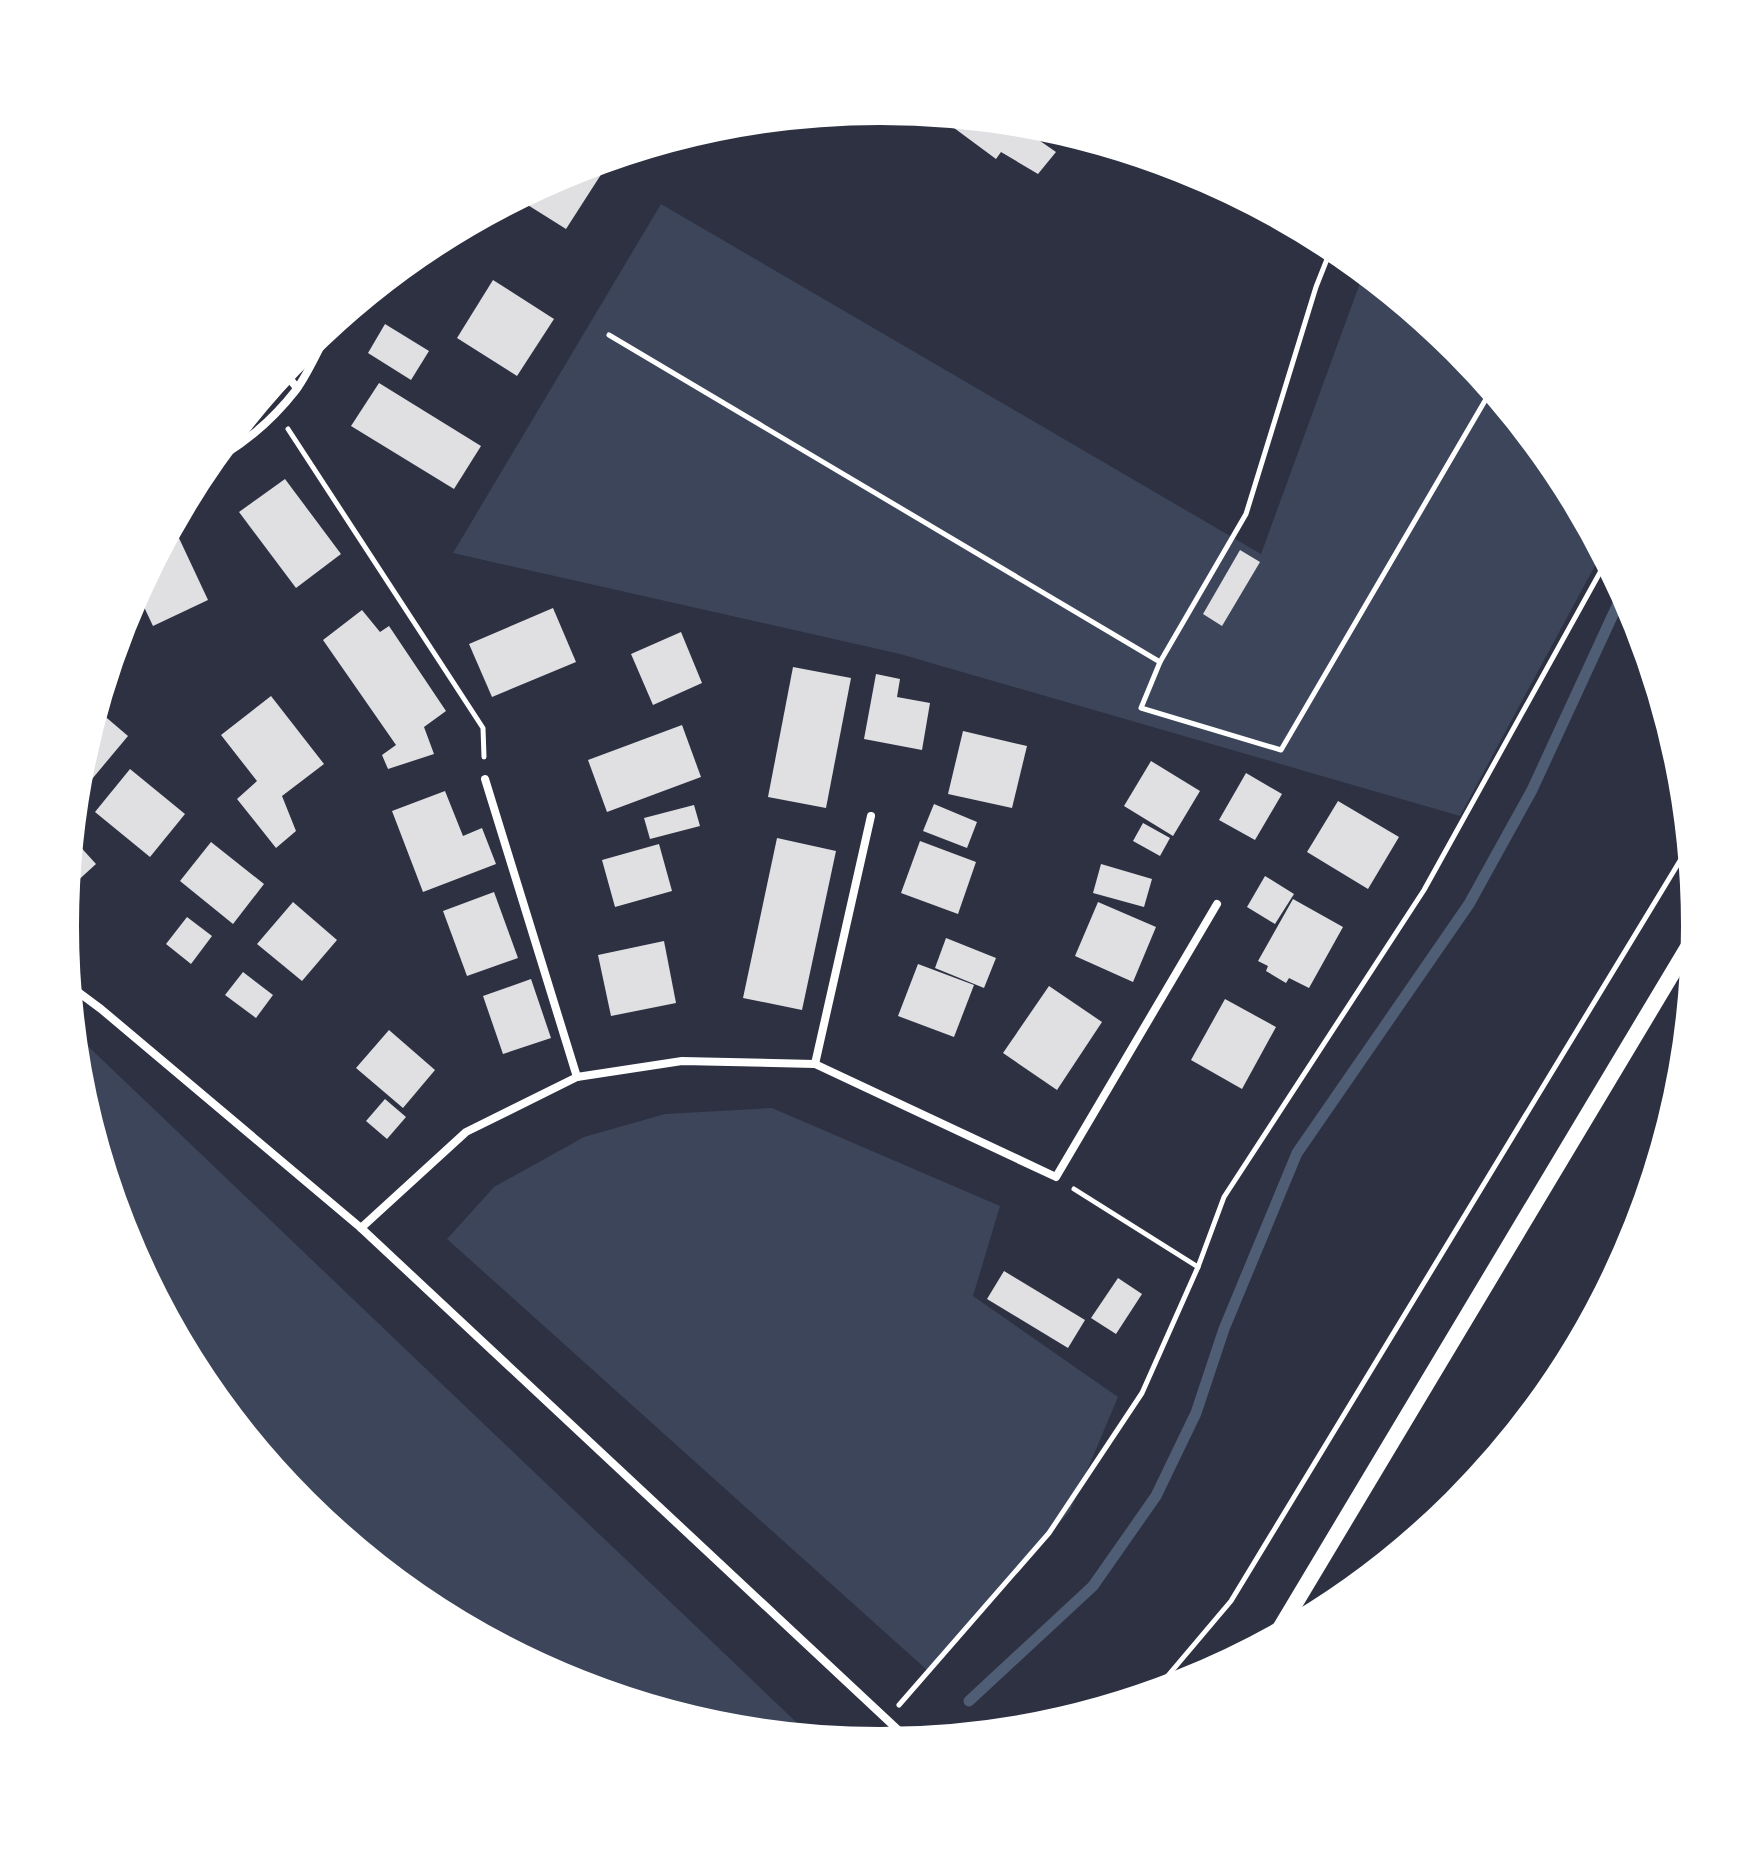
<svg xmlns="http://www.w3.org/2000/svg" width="1760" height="1853" font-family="Georgia,serif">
	<rect width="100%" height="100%" fill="#2d3142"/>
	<g fill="#3c4559">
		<path d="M 661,204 L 1261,554 L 1364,272 L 1373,275 L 1460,347 L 1562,471 L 1604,549 L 1460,816 L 900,654 L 453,553 Z"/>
		<path d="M 70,1029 L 815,1740 L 720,1731 L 566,1684 L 424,1608 L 300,1506 L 198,1382 L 122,1240 L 76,1086 Z"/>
		<path d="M 772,1108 L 1000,1206 L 973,1296 L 1118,1397 L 1070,1511 L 927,1670 L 447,1239 L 494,1187 L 584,1137 L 665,1114 Z"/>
	</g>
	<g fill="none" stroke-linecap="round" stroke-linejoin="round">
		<path stroke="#4f5d75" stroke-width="11" d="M 969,1701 L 1093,1586 L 1156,1496 L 1196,1413 L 1224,1329 L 1297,1153 L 1469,904 L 1532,790 L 1616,608 L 1626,592"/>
	</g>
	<g fill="#e0e0e3">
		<path d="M 952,114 L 1025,121 L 1020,127 L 1056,152 L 1038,174 L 1001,152 L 996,159 L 946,122 Z"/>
		<path d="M 607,156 L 611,159 L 566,229 L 515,197 L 567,169 Z"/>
		<path d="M 493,280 L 554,319 L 517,376 L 457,338 Z"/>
		<path d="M 385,324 L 429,351 L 411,380 L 368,353 Z"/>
		<path d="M 379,383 L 481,446 L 454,489 L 351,426 Z"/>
		<path d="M 285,479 L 341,554 L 296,588 L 239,512 Z"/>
		<path d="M 171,521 L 208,600 L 153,626 L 135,588 Z"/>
		<path d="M 1240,550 L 1260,562 L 1222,626 L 1203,614 Z"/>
		<path d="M 553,608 L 576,662 L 492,697 L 469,644 Z"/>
		<path d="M 362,610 L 380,632 L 389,626 L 446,711 L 424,727 L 434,754 L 388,769 L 382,755 L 396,745 L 323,640 Z"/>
		<path d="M 681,632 L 702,683 L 653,705 L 631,654 Z"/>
		<path d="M 793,667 L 851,678 L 826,808 L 768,797 Z"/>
		<path d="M 876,674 L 900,679 L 897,697 L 930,703 L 922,750 L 864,739 Z"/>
		<path d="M 271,696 L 324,764 L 282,796 L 296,831 L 276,848 L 237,799 L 257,781 L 221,735 Z"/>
		<path d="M 94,707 L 128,736 L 77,797 L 73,794 L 76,766 Z"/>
		<path d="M 682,725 L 701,777 L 607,812 L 588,760 Z"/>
		<path d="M 963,731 L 1027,746 L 1012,808 L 948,794 Z"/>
		<path d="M 1151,761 L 1200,791 L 1173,836 L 1124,806 Z"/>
		<path d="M 130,769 L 185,814 L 150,857 L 95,812 Z"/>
		<path d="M 1246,773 L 1282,794 L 1255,840 L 1219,820 Z"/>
		<path d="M 445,791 L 463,836 L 482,828 L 496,864 L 423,892 L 392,811 Z"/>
		<path d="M 1338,801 L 1399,837 L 1368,889 L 1307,852 Z"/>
		<path d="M 934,804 L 977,822 L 967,848 L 923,831 Z"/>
		<path d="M 694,805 L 700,826 L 650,839 L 644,818 Z"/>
		<path d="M 1143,823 L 1170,838 L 1160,856 L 1133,841 Z"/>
		<path d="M 777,838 L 836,851 L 802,1010 L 743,998 Z"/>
		<path d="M 920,841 L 976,862 L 958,914 L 901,893 Z"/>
		<path d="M 76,842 L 96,864 L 73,885 L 65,877 L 68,849 Z"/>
		<path d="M 211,842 L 264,884 L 233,924 L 180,881 Z"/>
		<path d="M 659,844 L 672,891 L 615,907 L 602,860 Z"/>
		<path d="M 1101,864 L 1152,879 L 1144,907 L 1093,893 Z"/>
		<path d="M 1265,876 L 1294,894 L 1275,924 L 1247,907 Z"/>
		<path d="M 494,892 L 518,958 L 467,976 L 443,911 Z"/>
		<path d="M 1293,899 L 1343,927 L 1309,988 L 1289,978 L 1286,983 L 1266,971 L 1268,966 L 1258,961 Z"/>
		<path d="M 293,902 L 337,940 L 302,981 L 257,944 Z"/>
		<path d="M 1098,902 L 1156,927 L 1133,982 L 1075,956 Z"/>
		<path d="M 187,917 L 212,936 L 191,964 L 166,944 Z"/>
		<path d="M 946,938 L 996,958 L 984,988 L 935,968 Z"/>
		<path d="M 664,941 L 676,1003 L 611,1016 L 598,955 Z"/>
		<path d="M 918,964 L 974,985 L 954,1037 L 898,1016 Z"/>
		<path d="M 243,972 L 273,995 L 256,1018 L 225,995 Z"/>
		<path d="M 531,979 L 551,1038 L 503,1054 L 483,996 Z"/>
		<path d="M 1049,986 L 1102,1022 L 1057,1090 L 1003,1053 Z"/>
		<path d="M 1225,999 L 1276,1027 L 1242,1089 L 1191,1060 Z"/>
		<path d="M 389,1030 L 435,1070 L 403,1108 L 356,1068 Z"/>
		<path d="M 385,1099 L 406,1117 L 387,1139 L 366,1121 Z"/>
		<path d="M 1004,1271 L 1085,1320 L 1068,1348 L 987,1299 Z"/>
		<path d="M 1118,1278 L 1142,1294 L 1116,1334 L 1091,1318 Z"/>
	</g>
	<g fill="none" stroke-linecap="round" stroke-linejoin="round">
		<g stroke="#fff" stroke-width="5">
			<path d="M 609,335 L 1160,662 L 1246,514 L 1316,287 L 1333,244"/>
			<path d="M 288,429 L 483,728 L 484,757"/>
			<path d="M 1160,662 L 1141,708 L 1281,750 L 1493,387"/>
			<path d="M 1074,1189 L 1198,1267"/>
			<path d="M 1149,1698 L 1231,1601 L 1692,841"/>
			<path d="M 899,1705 L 1049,1533 L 1142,1393 L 1198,1267 L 1224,1197 L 1424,890 L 1608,558"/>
		</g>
		<g stroke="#fff" stroke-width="8">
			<path d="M 282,369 L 297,388"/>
			<path d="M 200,468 C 237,450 271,422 296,390 C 309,372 318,350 329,330 L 330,322"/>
			<path d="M 485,779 L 577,1077"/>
			<path d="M 66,983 L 101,1009 L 361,1228 L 912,1743"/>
			<path d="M 815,1064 L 871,816"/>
			<path d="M 361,1228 L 466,1132 L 577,1077 L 682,1061 L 815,1064 L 1056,1177 L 1217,904"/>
		</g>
		<path stroke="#fff" stroke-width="16" d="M 1272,1642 L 1700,927"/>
	</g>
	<path d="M0 0H1760V1853H0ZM74 926a806 806 0 1 1 1612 0a806 806 0 1 1-1612 0Z" fill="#fff" fill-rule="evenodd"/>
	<path fill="none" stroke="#fff" stroke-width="10" d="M74 926a806 806 0 1 1 1612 0a806 806 0 1 1-1612 0Z"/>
</svg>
